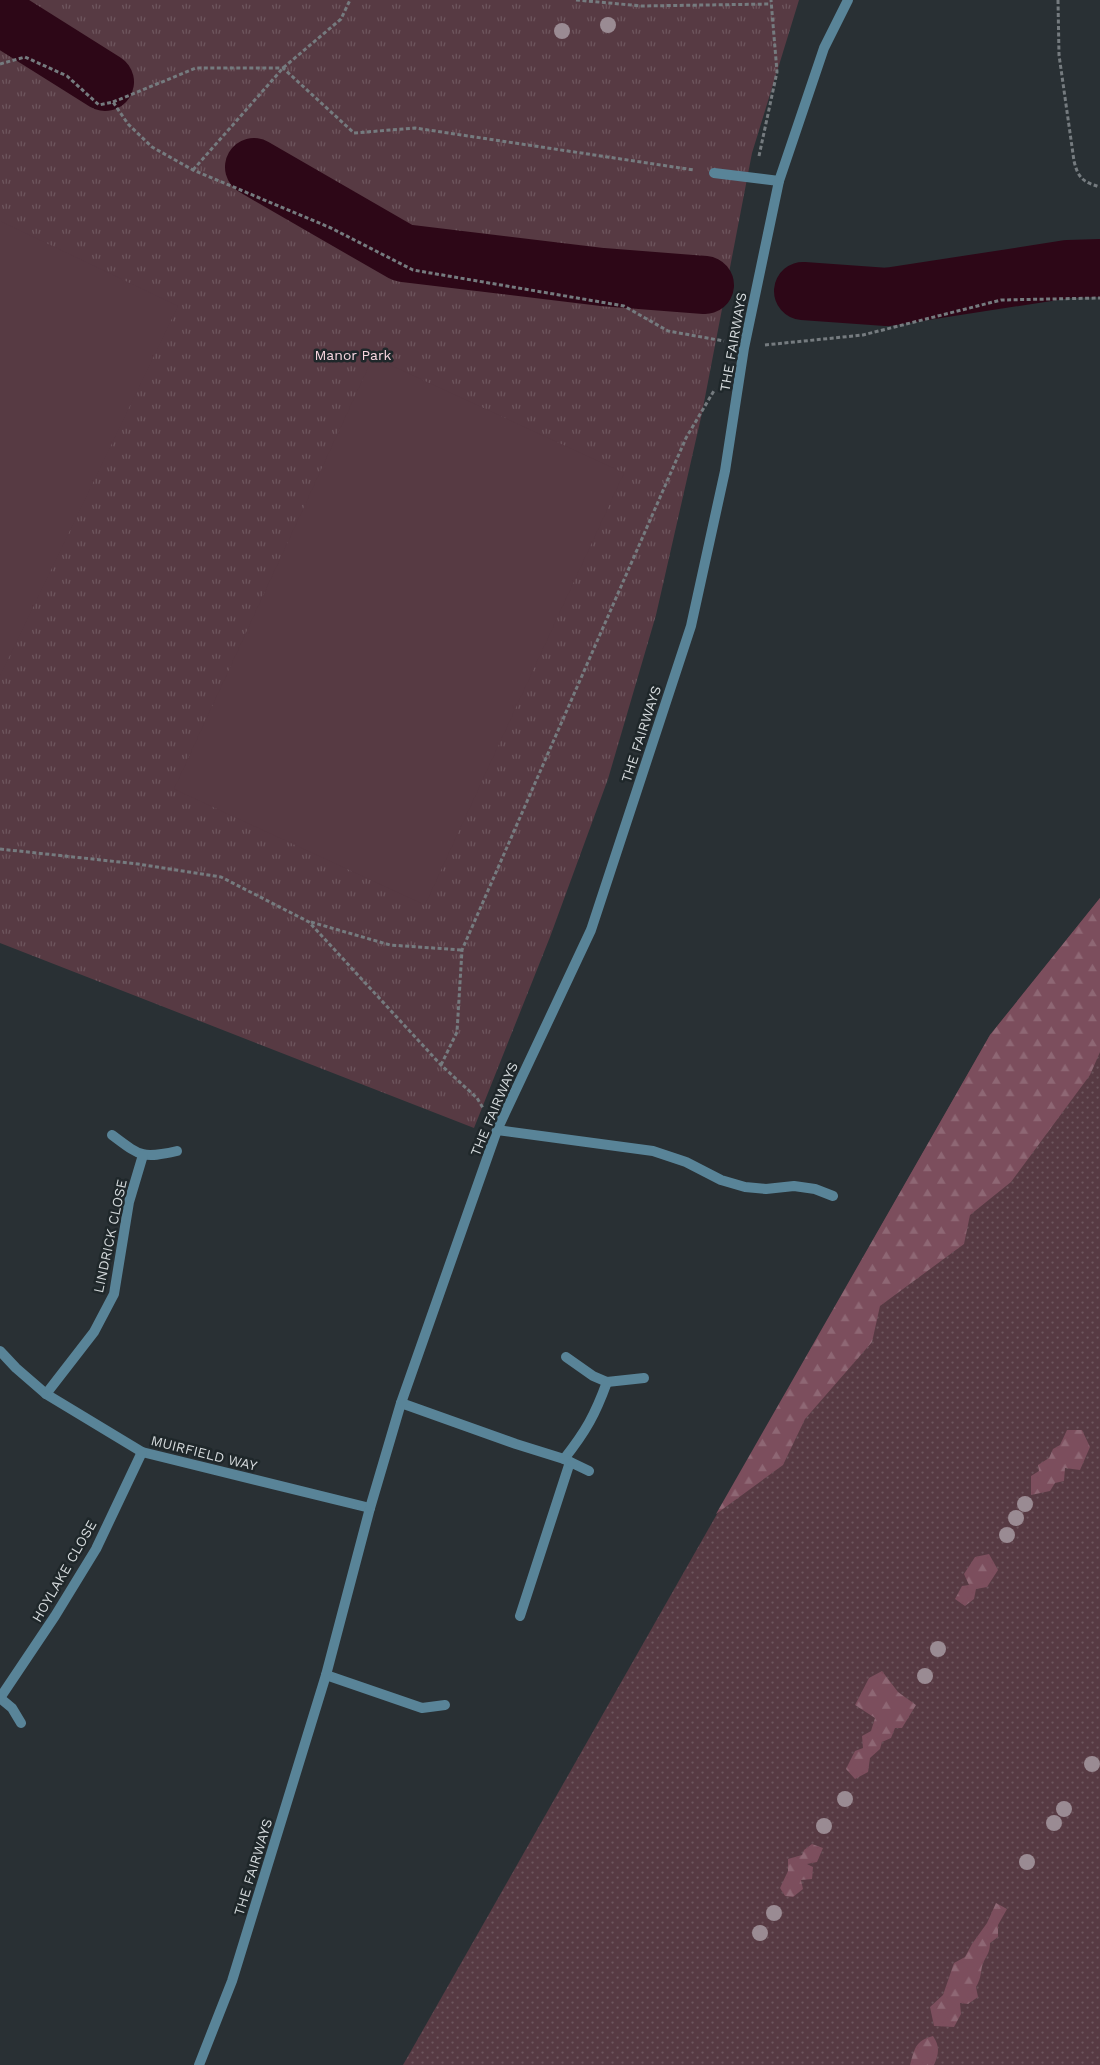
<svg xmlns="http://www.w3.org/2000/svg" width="1100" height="2065" font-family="'Work Sans',sans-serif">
	<defs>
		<pattern id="grass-dots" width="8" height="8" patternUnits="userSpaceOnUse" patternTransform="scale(1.25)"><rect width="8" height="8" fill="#573a43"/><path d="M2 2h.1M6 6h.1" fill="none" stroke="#6e565e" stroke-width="1.8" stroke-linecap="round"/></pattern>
		<pattern id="forest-firs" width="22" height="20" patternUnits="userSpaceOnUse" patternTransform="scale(1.25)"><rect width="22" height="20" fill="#7c4e5d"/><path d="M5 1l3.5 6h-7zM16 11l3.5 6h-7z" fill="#8e6774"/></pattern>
		<pattern id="park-tufts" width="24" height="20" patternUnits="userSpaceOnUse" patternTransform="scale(1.25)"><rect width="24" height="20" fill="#573a43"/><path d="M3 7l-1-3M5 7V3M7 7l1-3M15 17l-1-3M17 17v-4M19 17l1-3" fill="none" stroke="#6e565e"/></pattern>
	</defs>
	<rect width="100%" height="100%" fill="#293034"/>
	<path fill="url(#grass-dots)" d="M 1100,898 L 1100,2065 L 403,2065 L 990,1035 Z"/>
	<g fill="url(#forest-firs)">
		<path d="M 1100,898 L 1100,1052 L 1090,1075 L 1011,1182 L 970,1215 L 964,1244 L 880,1306 L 872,1342 L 805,1419 L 783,1465 L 716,1514 L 990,1035 Z"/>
		<path d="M 1067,1430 L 1082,1430 L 1090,1447 L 1080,1470 L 1065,1468 L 1064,1481 L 1055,1483 L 1050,1491 L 1031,1495 L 1031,1476 L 1039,1471 L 1038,1465 L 1049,1458 L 1053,1449 L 1060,1445 Z"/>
		<path d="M 989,1554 L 998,1570 L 987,1587 L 976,1589 L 974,1599 L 965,1606 L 955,1599 L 962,1586 L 969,1585 L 964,1574 L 975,1557 Z"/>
		<path d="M 882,1671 L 898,1692 L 916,1705 L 902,1728 L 895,1728 L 891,1738 L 882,1742 L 880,1749 L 870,1758 L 868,1772 L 855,1779 L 846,1769 L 855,1751 L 863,1748 L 862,1736 L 871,1731 L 875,1718 L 855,1705 L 869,1678 Z"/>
		<path d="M 812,1844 L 823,1848 L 817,1862 L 807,1864 L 813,1867 L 812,1879 L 801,1880 L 803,1889 L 793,1897 L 785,1896 L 780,1888 L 788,1871 L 788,1859 L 802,1855 L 804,1850 Z"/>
		<path d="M 996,1903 L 1007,1909 L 998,1925 L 998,1937 L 990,1943 C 990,1952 987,1955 983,1963 C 980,1972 982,1977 976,1987 L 978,1997 L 968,2004 L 960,2003 L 961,2014 L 954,2027 L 934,2026 L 930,2007 L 943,1995 L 954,1963 L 965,1957 L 972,1944 L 987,1923 Z"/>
		<path d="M 933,2036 C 940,2046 939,2054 934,2065 L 910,2065 C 915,2048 915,2041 933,2036 Z"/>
	</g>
	<path fill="url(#park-tufts)" d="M 0,0 L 799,0 L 752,153 L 702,413 L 656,615 L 608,779 L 550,937 L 474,1128 L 0,943 Z"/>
	<g fill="#573a43">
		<path d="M 0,221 L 178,306 L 0,676 Z"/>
		<path d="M 373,357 L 624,473 L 425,905 L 174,789 Z"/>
	</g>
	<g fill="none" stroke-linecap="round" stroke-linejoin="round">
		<g stroke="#2d0717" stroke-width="58">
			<path d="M 0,16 L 105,82"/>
			<path d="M 254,167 L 403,253 L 602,277 L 705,285"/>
			<path d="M 803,291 L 887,297 L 1068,269 L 1100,268"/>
		</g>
		<g stroke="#757b7f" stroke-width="3" stroke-dasharray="4 2.5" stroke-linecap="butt">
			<path d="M 576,0 L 642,6 L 771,4"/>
			<path d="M 1058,0 L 1059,55 L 1074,161 C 1078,178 1083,182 1100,187"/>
			<path d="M 0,64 L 25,57 L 67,76 L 99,105 L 113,102 L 128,124 L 152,147 L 193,170 L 331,228 L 413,270 L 624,306 L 668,331 L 724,341"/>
			<path d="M 113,102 L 196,68 L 283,68 L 354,133 L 415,128 L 694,170"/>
			<path d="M 759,156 L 777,72 L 771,0"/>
			<path d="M 193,170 L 283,68 L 341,19 L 350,0"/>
			<path d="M 765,345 L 863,335 L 1001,300 L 1100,298"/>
			<path d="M 0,849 L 138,864 L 221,877 L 309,922 L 441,1065 L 477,1098 L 483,1108"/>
			<path d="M 311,922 L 390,945 L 462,950"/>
			<path d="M 441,1065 L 457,1032 L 462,950 L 686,438 L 715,389"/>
		</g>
		<g stroke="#598498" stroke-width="10">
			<path d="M 497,1130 L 653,1151 L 686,1162 L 721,1180 L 745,1187 L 766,1189 L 794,1186 L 815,1189 L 833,1196"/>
			<path d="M 520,1616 L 570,1462"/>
		</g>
		<g stroke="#598498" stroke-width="10">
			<path d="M 714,173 L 779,181"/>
			<path d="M 112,1135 C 140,1156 142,1159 177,1151"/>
			<path d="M 0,1351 L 16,1368 L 46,1394 L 142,1452 L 370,1508"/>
			<path d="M 566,1357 L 593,1376 L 607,1382 L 644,1378"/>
			<path d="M 46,1394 L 94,1332 L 114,1294 L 129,1202 L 143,1155"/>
			<path d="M 401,1403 L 516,1444 L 564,1459 L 589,1471"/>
			<path d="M 564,1459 C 586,1431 595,1415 607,1382"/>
			<path d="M 326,1675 L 422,1708 L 445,1705"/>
			<path d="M 0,1698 L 55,1616 L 96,1549 L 142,1452"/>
			<path d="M 0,1698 L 12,1708 L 21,1723"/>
			<path d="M 199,2065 L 232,1981 L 326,1675 L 370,1508 L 401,1403 L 497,1130 L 591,930 L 691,626 L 725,471 L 744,348 L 779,181 L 824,48 L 848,0"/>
		</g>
	</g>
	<g fill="#9a8b93">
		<circle cx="608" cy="25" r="8"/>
		<circle cx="562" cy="31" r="8"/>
		<circle cx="1025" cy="1504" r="8"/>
		<circle cx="1016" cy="1518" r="8"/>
		<circle cx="1007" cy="1535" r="8"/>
		<circle cx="938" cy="1649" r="8"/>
		<circle cx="925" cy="1676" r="8"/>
		<circle cx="1092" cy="1764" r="8"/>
		<circle cx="845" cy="1799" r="8"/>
		<circle cx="1064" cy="1809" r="8"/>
		<circle cx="1054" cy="1823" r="8"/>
		<circle cx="824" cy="1826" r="8"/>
		<circle cx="1027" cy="1862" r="8"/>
		<circle cx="774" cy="1913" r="8"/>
		<circle cx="760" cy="1933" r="8"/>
	</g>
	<g text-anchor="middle" stroke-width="5" stroke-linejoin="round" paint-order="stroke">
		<g font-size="14" fill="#d5dadc" stroke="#1f272a">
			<text transform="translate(733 342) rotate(-80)" y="5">THE FAIRWAYS</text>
			<text transform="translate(641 734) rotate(-72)" y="5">THE FAIRWAYS</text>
			<text transform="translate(494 1109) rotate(-67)" y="5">THE FAIRWAYS</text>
			<text transform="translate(110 1236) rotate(-78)" y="5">LINDRICK CLOSE</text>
			<text transform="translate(204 1453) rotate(14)" y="5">MUIRFIELD WAY</text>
			<text transform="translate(64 1571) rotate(-60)" y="5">HOYLAKE CLOSE</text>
			<text transform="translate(253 1867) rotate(-73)" y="5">THE FAIRWAYS</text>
		</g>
		<g font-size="14" fill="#f7d6e0" stroke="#1f272a">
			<text x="353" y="360">Manor Park</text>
		</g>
	</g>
</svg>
